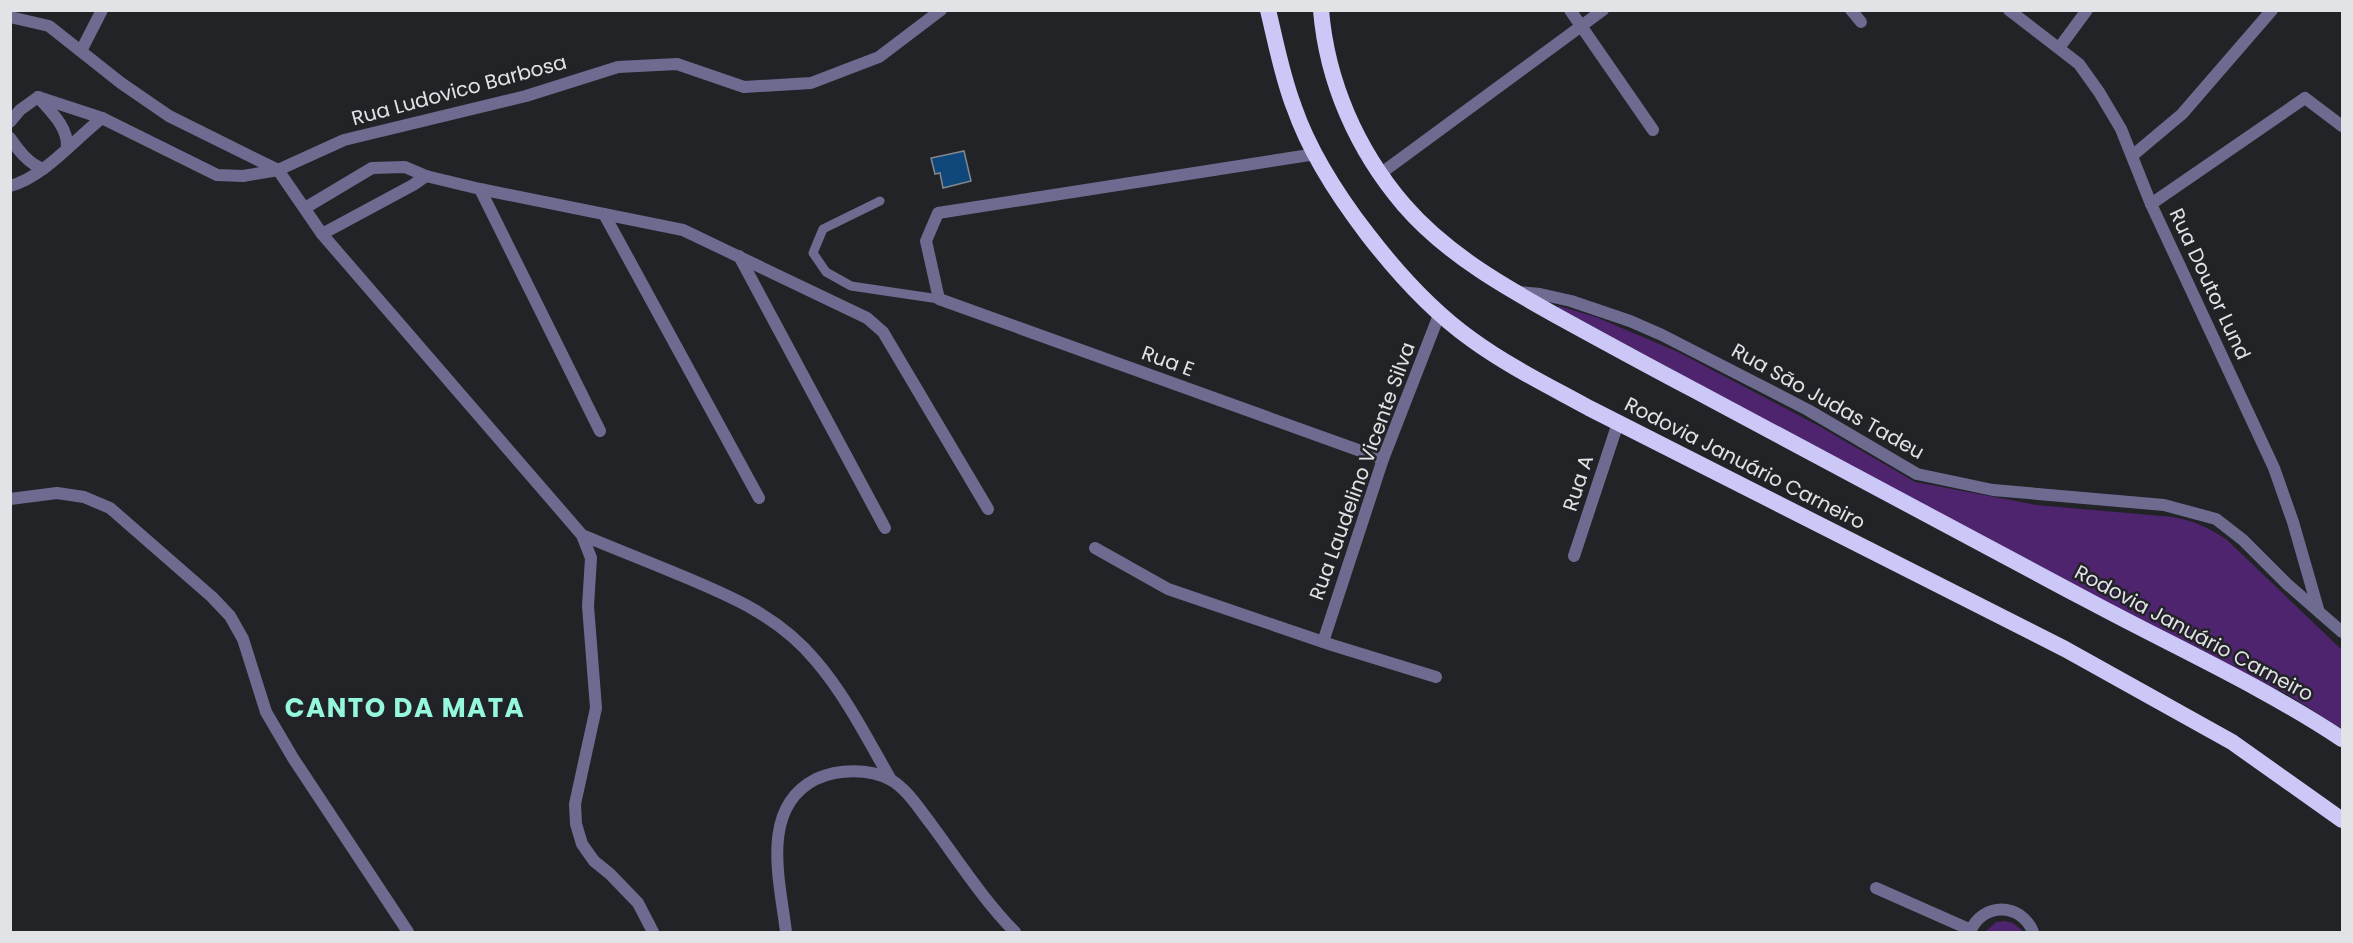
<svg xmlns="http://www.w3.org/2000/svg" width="2353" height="943" font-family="Poppins,sans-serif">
	<rect width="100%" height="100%" fill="#222327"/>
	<g fill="#4d246d">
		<path d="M 1559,306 L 1596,317 L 1678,352 L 1819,426 L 1915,482 L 2036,505 L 2173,517 C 2194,521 2210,528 2227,540 L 2342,650 L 2342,729 L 2287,694 L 2112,608 L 1557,307 Z"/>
		<path d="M 2004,921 L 2013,923 L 2024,932 L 1985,932 L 1996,922 Z"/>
	</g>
	<path fill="#10477a" stroke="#84878b" stroke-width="1.5" d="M 964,151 L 971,181 L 943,188 L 940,173 L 935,174 L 931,158 Z"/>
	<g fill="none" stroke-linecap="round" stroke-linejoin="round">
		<path stroke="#6e6b90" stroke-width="9" d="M 880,201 L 823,229 L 813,253 L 826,272 L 851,286 L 939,299"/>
		<g stroke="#6e6b90" stroke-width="12">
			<path d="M 1570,10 L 1653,130"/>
			<path d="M 1851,10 L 1861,22"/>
			<path d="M 2009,10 L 2079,64 L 2099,92 L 2121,129 L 2151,204 L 2274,468 L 2293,522 L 2318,609"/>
			<path d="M 2059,48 L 2087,10"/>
			<path d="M 81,51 L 102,10"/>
			<path d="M 38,97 L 102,118 L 217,175 L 243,176 L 278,170 L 322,234 L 582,535 L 591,558 L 588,606 L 596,708 L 575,804 L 576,824 L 582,844 L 594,861 L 610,874 L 638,903 L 653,932"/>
			<path d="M 39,98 C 51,112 68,127 67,147"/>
			<path d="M 10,122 L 20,110 L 38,97"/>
			<path d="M 10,138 C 19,151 28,163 43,169"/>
			<path d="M 1316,154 L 938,213 L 926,241 L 939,299 L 1383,459"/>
			<path d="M 2132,156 L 2182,114 L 2272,10"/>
			<path d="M 1380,174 L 1603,10"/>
			<path d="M 10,186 C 44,177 75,139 102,118"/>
			<path d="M 480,189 L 600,431"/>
			<path d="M 2151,204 L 2305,98 L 2342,126"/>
			<path d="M 305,208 L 372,168 L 405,167 L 426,176 L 480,189 L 683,230 L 867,318 L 883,332 L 988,509"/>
			<path d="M 604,214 L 759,498"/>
			<path d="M 322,234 L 413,185 L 426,176"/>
			<path d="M 739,256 L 885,528"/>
			<path d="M 1519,292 L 1540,294 L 1571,301 L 1630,321 L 1662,335 L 1808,410 L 1917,474 L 1993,490 L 2164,505 L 2216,519 L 2243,540 L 2287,584 L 2342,632"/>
			<path d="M 10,499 L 57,493 L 84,497 L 110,508 L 212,597 L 230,616 L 243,639 L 266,712 L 293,758 L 408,932"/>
			<path d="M 582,535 C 613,548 644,560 675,573 C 728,595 778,615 816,661 C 846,696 868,740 891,780"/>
			<path d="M 1095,548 L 1168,589 L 1332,645 L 1436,677"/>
			<path d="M 1574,556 L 1618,423"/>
			<path d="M 1323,642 L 1383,459 L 1439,315"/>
			<path d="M 1876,888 L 1971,930"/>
			<path d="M 786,932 C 780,881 759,808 816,779 C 838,769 869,768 891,780 C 907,789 920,810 931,824 C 957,859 984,901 1015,932"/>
			<path d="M 1970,932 C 1982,902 2021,902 2033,932"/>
		</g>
		<path stroke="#6e6b90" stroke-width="12" d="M 10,17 L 49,26 L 121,83 L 169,116 L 278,170 L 344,140 L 526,96 L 618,67 L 677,64 L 744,87 L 811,83 L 879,57 L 941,10"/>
		<g stroke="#cbc8f8" stroke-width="16">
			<path d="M 1268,10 C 1276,43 1282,76 1294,107 C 1321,185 1404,291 1471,339 C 1508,366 1549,386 1589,408 L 2065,649 L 2232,742 L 2342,820"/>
			<path d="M 1321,10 C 1327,82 1357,150 1404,205 C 1448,256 1510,290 1568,322 C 1610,345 1652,368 1694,390 C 1826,460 1958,532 2091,602 C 2175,647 2262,686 2342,739"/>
		</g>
	</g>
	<g text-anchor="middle" stroke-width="5" stroke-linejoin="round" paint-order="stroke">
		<g font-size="20" fill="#e2e3e6" stroke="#222327">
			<text transform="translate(459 90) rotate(-15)" y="7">Rua Ludovico Barbosa</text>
			<text transform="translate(2210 284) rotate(65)" y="7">Rua Doutor Lund</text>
			<text transform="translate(1168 361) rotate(20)" y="7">Rua E</text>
			<text transform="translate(1828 401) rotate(29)" y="7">Rua São Judas Tadeu</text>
			<text transform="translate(1745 463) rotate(27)" y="7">Rodovia Januário Carneiro</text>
			<text transform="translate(1362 471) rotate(-70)" y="7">Rua Laudelino Vicente Silva</text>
			<text transform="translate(1578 483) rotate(-72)" y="7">Rua A</text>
			<text transform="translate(2194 633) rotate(28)" y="7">Rodovia Januário Carneiro</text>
		</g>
		<g font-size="26" font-weight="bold" letter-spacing="1.5" fill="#95f7dd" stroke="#222327">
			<text x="405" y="717">CANTO DA MATA</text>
		</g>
	</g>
	<rect width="2353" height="943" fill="none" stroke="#e2e3e6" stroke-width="24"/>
</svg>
